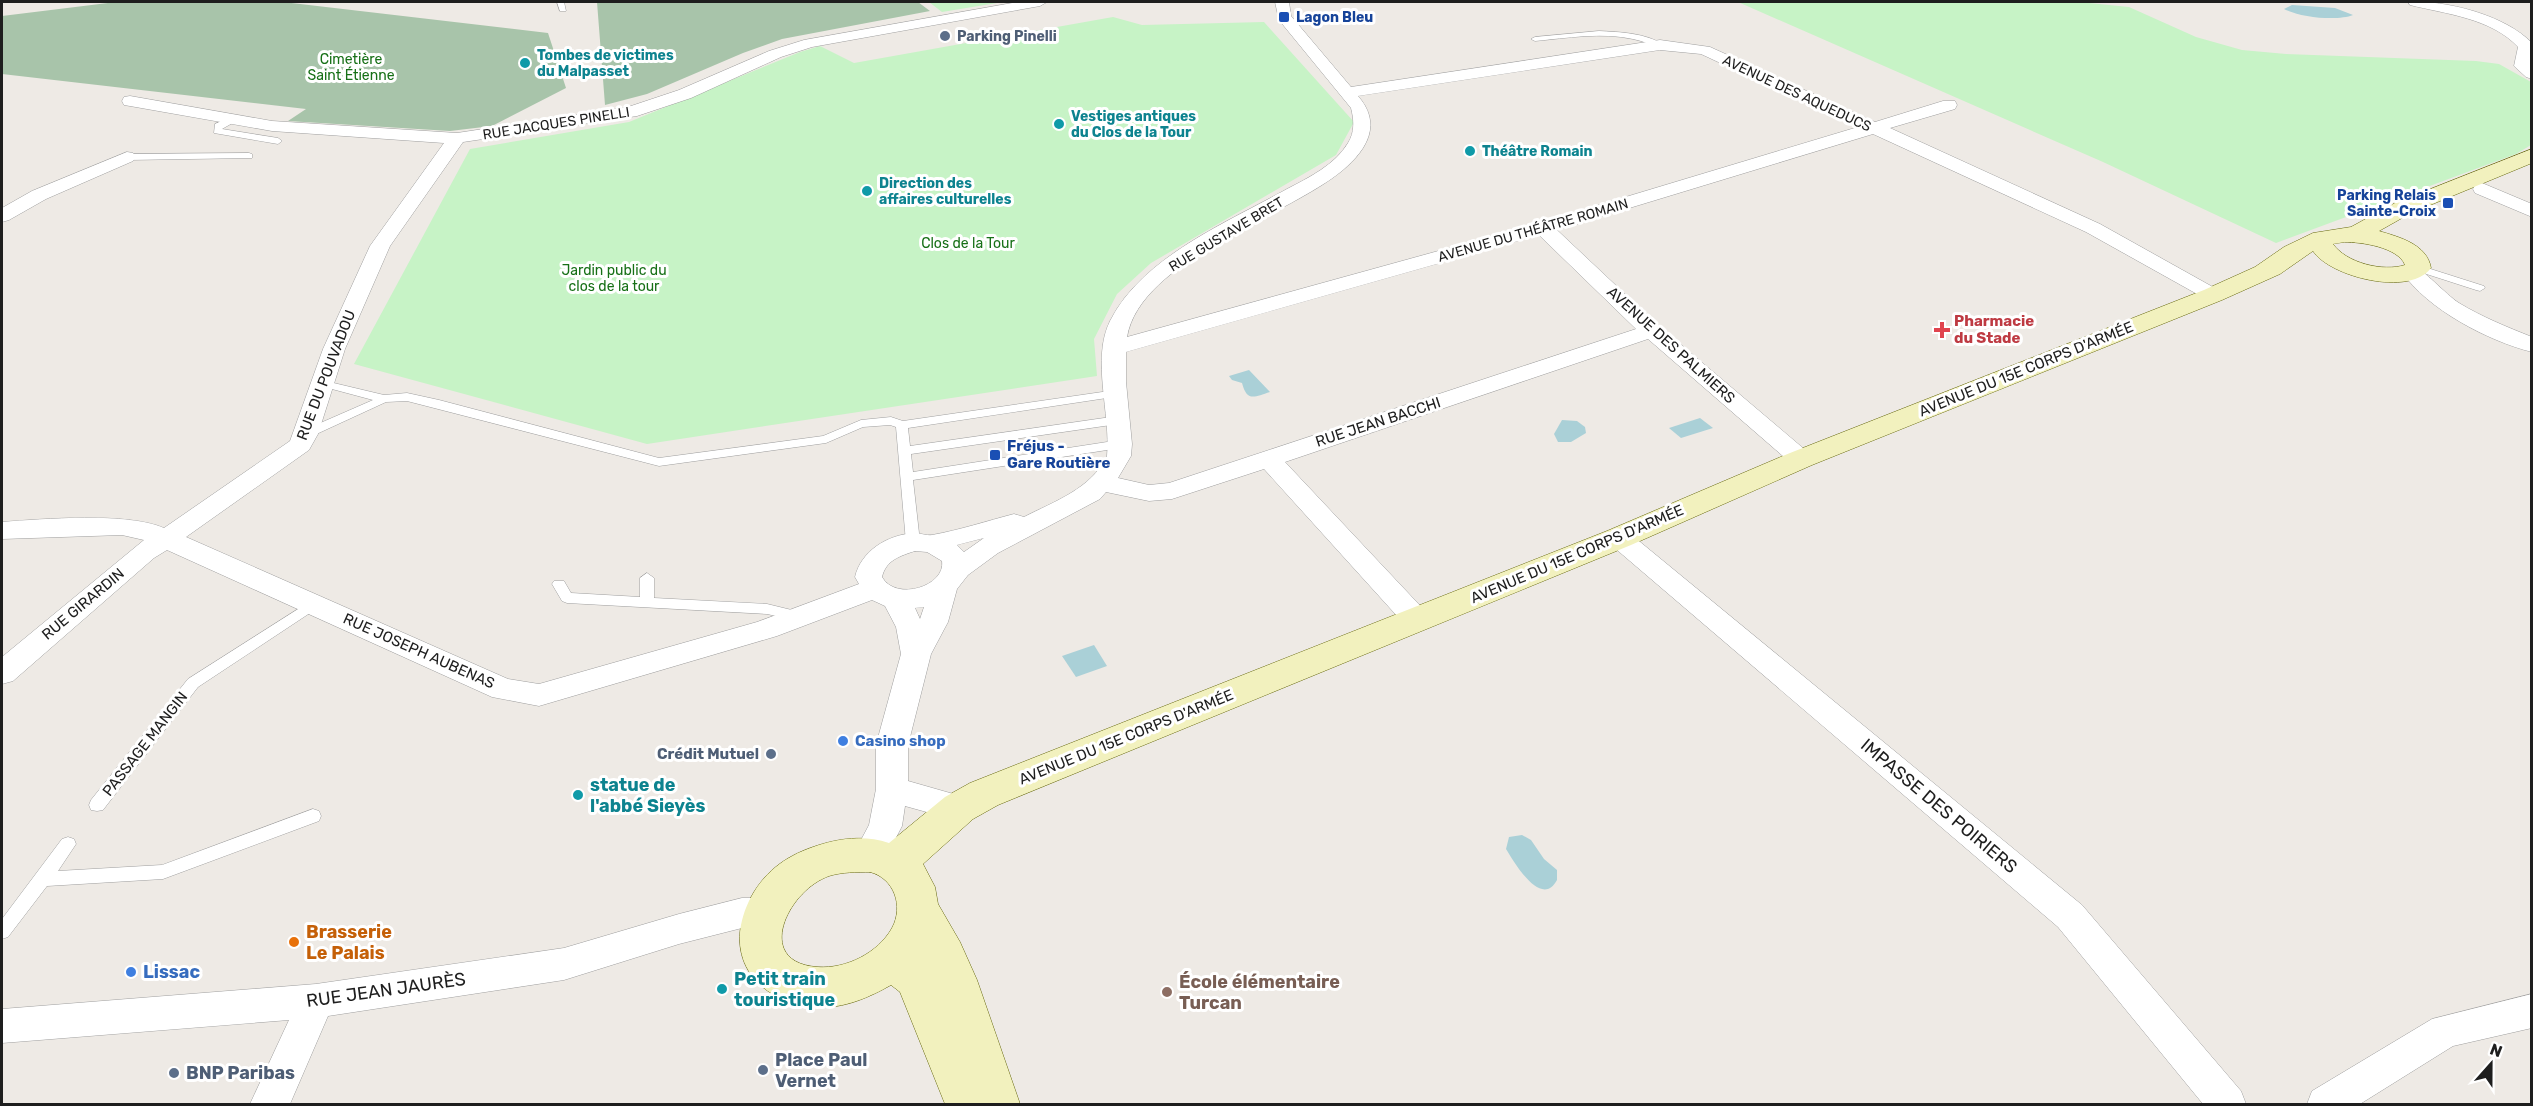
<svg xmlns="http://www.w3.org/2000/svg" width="2533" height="1106" font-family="Rubik,sans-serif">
	<rect width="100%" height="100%" fill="#eeeae5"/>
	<g fill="#a8c4aa">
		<path d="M 116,2 L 283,2 L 548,33 L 566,88 L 492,126 L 450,131 L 288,121 L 306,109 L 2,74 L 2,16 Z"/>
		<path d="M 597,2 L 918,2 L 930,11 L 782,39 L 743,53 L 647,94 L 605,105 Z"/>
	</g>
	<g fill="#c7f3c6">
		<path d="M 929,2 L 1003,2 L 942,12 Z"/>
		<path d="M 1738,2 L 2079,2 L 2129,7 L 2196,37 L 2242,50 L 2286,54 L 2476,61 L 2499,64 L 2531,82 L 2531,145 L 2516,154 L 2276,243 L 2103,162 Z"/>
		<path d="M 1113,17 L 1142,25 L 1264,22 L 1354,122 L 1336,155 L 1151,263 L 1117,294 L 1094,339 L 1097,376 L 647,444 L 354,364 L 470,149 L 629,122 L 800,52 L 820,46 L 854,63 Z"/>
	</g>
	<g fill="#aad0d7">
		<path d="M 2292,5 L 2335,8 L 2353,15 C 2338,21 2302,18 2284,9 Z"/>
		<path d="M 1249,370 L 1270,392 C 1254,397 1247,402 1242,383 L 1232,380 L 1229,376 Z"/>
		<path d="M 1700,418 L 1713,428 L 1681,438 L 1669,428 Z"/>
		<path d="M 1562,420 L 1577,421 L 1585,427 L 1586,433 L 1571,442 L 1558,442 L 1554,434 Z"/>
		<path d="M 1094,645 L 1107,666 L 1076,677 L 1062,656 Z"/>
		<path d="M 1522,835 L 1531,840 L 1544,859 L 1557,870 L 1557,880 C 1541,910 1513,860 1506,849 L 1509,837 Z"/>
	</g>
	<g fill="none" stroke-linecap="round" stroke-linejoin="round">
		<defs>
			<g id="service">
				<path d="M 557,2 L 564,2 L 566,11 L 560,11 Z"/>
				<path d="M 1599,31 C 1620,32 1646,33 1664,45 L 1660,47 C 1651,45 1643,41 1633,39 C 1601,32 1567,38 1535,41 L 1531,39 L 1535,37 Z"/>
				<path d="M 233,116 L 237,119 L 236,121 L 222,129 L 278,138 L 282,141 L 278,144 L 214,133 L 215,124 Z"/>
				<path d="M 249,153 L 252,154 L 252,158 L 127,160 L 122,157 L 127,154 Z"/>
				<path d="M 2418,265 L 2484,286 L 2485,288 L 2480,291 L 2476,290 L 2414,270 L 2413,268 Z"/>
				<path d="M 321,380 L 384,395 L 407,393 L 439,400 L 659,458 L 823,436 L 861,420 L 891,417 L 903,421 L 1116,390 L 1120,392 L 1122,394 L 1120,396 L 908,428 L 910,446 L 1118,416 L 1124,420 L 1118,424 L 911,454 L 913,472 L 1120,440 L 1126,444 L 1120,448 L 913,480 L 920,542 L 913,546 L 906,542 L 896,427 L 890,425 L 863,427 L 826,443 L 659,466 L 407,401 L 386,402 L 310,437 L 302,437 L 300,434 L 302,431 L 373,400 L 317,385 L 315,383 Z"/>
				<path d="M 647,573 L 654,578 L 654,598 L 767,604 L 804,613 L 806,616 L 799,621 L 767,614 L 567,603 L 562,601 L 552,584 L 554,581 L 564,581 L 571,593 L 640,597 L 640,578 Z"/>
				<path d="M 314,599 L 319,601 L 321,604 L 319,607 L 198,687 L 103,810 L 97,811 L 91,810 L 89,805 L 91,800 L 188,679 Z"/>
				<path d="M 313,809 L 319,811 L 321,816 L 319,821 L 163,879 L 47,886 L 8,937 L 2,939 L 2,919 L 62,839 L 68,837 L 74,839 L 76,844 L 58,871 L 162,865 Z"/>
			</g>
			<g id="minor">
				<path d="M 1018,2 L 1047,2 L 1040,6 L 812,47 L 781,57 L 691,98 L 637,116 L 463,142 L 390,246 L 345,349 L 318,434 L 309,450 L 186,537 L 508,679 L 539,684 L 757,622 L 859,584 L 855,577 C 861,551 887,535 914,533 C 920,533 926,536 932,535 C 960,530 987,521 1014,514 L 1024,517 C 1055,501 1091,489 1107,456 C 1111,414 1091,359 1110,321 C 1142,257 1228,222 1287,189 C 1308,178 1335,165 1348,143 C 1355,132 1354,120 1351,108 L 1279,20 L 1275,2 L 1289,2 L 1291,16 L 1351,87 L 1660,40 L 1710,47 L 1875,122 L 1943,101 L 1955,101 L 1957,105 L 1955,109 L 1890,128 L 2100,224 L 2220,291 L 2224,295 L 2220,299 L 2213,301 L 2206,299 L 2086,232 L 1873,134 L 1557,230 L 1659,326 L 1810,454 L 1813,459 L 1810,464 L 1801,467 L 1792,464 L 1648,339 L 1285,462 L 1427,613 L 1431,620 L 1427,627 L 1417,630 L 1407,627 L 1264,469 L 1172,499 L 1149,501 L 1106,492 L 1100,499 L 998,553 L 968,575 L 957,589 L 948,622 L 931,654 L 908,745 L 908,781 L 971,799 L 975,808 L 971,817 L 959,821 L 905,806 L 902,826 L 882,865 L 870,869 L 858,865 L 853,855 L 869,825 L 876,789 L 876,745 L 901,654 L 896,627 L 885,606 L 872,600 L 777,636 L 539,706 L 492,697 L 167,550 L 154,558 L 13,681 L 2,684 L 2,657 L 144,540 L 122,535 L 2,539 L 2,522 C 43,519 127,512 164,528 L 290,441 L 323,349 L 370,246 L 444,143 L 272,131 L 130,106 L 124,105 L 122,101 L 124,97 L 130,96 L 272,121 L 457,133 L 628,107 L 679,90 L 769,51 L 804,40 ZM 1660,50 L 1701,54 L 1858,127 L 1536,224 L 1127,337 C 1140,260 1288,216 1343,170 C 1368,149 1382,123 1358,96 ZM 1539,235 L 1636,329 L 1169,483 L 1149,485 L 1118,478 L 1131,456 L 1132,444 L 1126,382 L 1126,352 ZM 984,538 L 964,552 L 957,545 ZM 915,551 L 927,552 L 942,561 C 946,586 896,602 882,577 C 886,560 900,556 915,551 ZM 924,607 L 920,619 L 915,608 Z"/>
				<path d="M 2408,2 C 2446,0 2505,15 2532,43 L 2532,79 L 2526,77 L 2514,66 L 2518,47 C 2491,18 2446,14 2410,5 Z"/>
				<path d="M 127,152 L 133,153 L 136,157 L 133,161 L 46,199 L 9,220 L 2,222 L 2,208 L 32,191 Z"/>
				<path d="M 2482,183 L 2532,204 L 2532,217 L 2475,193 L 2473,189 L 2475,185 Z"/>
				<path d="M 2412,266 C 2424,269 2445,294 2459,303 C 2482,317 2507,327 2532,337 L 2532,352 C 2488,341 2427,309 2402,272 L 2405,268 Z"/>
				<path d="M 1619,529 L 1628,532 L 2082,905 L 2241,1091 L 2246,1104 L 2203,1104 L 2058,927 L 1610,544 L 1606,538 L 1610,532 Z"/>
				<path d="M 742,898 L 763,898 L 775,902 L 781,913 L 775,924 L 763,928 L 742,928 L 679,944 L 564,980 L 328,1016 L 290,1104 L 250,1104 L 289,1020 L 2,1043 L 2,1009 L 316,984 L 564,948 L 679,914 Z"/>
				<path d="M 2532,994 L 2532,1028 L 2453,1046 L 2360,1104 L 2307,1104 L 2312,1091 L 2432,1019 Z"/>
			</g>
			<path id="secondary" d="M 2532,149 L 2532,163 L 2411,213 L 2379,231 C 2399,237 2427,244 2431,268 C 2410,297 2330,277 2313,251 L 2280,274 L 2222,300 L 1812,465 L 1631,545 L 998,805 L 973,819 L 923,864 L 935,887 L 938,904 L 960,942 L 977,980 L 1020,1104 L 945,1104 L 900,992 L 891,985 C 870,997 843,1009 818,1007 C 757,1003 722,958 749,901 C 763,873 784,857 813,847 C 839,838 864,835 889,843 L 945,797 L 970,783 L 1607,531 L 1790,453 L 2204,290 L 2255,267 L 2284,247 L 2313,233 L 2351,227 L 2395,203 ZM 2345,242 C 2361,242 2398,247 2405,265 C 2383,272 2346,263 2333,244 ZM 870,872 C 894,878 904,906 892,928 C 878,953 846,969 818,967 C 753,963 787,891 829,876 C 842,872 857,872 870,872 Z"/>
		</defs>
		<use href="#service" stroke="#9f9f9f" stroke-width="1"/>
		<use href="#minor" stroke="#9f9f9f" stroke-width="1"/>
		<use href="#secondary" stroke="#676910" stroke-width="1"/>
		<use href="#service" fill="#fff" fill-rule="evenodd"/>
		<use href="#minor" fill="#fff" fill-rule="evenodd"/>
		<use href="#secondary" fill="#f2f1be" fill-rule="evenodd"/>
	</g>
	<g fill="#1a4fb4" stroke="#fff" stroke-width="2">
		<rect x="1278" y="11" width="12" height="12" rx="3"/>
		<rect x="2442" y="197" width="12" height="12" rx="3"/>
		<rect x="989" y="449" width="12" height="12" rx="3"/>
	</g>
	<g fill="#5c6f8a" stroke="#fff" stroke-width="2">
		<circle cx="945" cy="36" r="6"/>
		<circle cx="771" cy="754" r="6"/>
		<circle cx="763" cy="1070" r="6"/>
		<circle cx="174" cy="1073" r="6"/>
	</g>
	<g fill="#0f9aa8" stroke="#fff" stroke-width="2">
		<circle cx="525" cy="63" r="6"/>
		<circle cx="1059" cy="124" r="6"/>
		<circle cx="1470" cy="151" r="6"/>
		<circle cx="867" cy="191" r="6"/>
		<circle cx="578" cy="795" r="6"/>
		<circle cx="722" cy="989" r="6"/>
	</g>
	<path fill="#e0444e" stroke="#fff" stroke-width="2" d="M1939 321h6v6h6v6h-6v6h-6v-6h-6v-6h6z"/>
	<g fill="#3f7fe0" stroke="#fff" stroke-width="2">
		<circle cx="843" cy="741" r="6"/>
		<circle cx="131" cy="972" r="6"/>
	</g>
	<circle fill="#e8710a" stroke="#fff" stroke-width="2" cx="294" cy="942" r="6"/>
	<circle fill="#8d6e63" stroke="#fff" stroke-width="2" cx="1167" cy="992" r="6"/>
	<g text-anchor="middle" stroke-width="6" stroke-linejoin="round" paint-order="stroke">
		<g font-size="14" font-weight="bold" fill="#164399" stroke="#fff" text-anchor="start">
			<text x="1296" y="22">Lagon Bleu</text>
			<text x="2436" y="200" text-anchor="end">Parking Relais<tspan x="2436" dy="16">Sainte-Croix</tspan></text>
		</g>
		<g font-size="14" font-weight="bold" fill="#4e5e75" stroke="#fff" text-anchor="start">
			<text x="957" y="41">Parking Pinelli</text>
		</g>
		<g font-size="14" font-weight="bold" fill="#0d838f" stroke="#fff" text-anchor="start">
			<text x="537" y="60">Tombes de victimes<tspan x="537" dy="16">du Malpasset</tspan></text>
			<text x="1071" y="121">Vestiges antiques<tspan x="1071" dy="16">du Clos de la Tour</tspan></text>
			<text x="1482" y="156">Théâtre Romain</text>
			<text x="879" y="188">Direction des<tspan x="879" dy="16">affaires culturelles</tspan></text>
		</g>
		<g font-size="14" fill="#177017" stroke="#fff">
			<text x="351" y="64">Cimetière<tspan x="351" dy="16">Saint Étienne</tspan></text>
			<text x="968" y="248">Clos de la Tour</text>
			<text x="614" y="275">Jardin public du<tspan x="614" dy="16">clos de la tour</tspan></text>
		</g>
		<g font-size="14" fill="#1e1e1e" stroke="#fff">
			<text transform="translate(1797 93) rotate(25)" y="5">AVENUE DES AQUEDUCS</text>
			<text transform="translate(556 123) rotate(-9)" y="5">RUE JACQUES PINELLI</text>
			<text transform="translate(1533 230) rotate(-16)" y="5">AVENUE DU THÉÂTRE ROMAIN</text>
			<text transform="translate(1226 234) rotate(-31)" y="5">RUE GUSTAVE BRET</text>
		</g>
		<g font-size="15" font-weight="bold" fill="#be3a42" stroke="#fff" text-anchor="start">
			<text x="1954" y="326">Pharmacie<tspan x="1954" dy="17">du Stade</tspan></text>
		</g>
		<g font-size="15" fill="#1e1e1e" stroke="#fff">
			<text transform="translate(1671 345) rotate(42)" y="5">AVENUE DES PALMIERS</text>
			<text transform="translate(2026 369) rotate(-22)" y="5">AVENUE DU 15E CORPS D'ARMÉE</text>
			<text transform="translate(326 375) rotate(-69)" y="5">RUE DU POUVADOU</text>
			<text transform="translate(1378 422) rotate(-18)" y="5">RUE JEAN BACCHI</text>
			<text transform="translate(1577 554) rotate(-23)" y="5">AVENUE DU 15E CORPS D'ARMÉE</text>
			<text transform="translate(83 604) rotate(-40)" y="5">RUE GIRARDIN</text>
			<text transform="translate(419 651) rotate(24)" y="5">RUE JOSEPH AUBENAS</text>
			<text transform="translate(1126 737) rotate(-22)" y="5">AVENUE DU 15E CORPS D'ARMÉE</text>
			<text transform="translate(145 744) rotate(-52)" y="5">PASSAGE MANGIN</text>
		</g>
		<g font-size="15" font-weight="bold" fill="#164399" stroke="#fff" text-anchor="start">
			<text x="1007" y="451">Fréjus -<tspan x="1007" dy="17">Gare Routière</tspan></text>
		</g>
		<g font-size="15" font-weight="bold" fill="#366cbe" stroke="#fff" text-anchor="start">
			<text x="855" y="746">Casino shop</text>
		</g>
		<g font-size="15" font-weight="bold" fill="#4e5e75" stroke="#fff" text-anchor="end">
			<text x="759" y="759">Crédit Mutuel</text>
		</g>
		<g font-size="18" font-weight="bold" fill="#0d838f" stroke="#fff" text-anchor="start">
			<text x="590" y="791">statue de<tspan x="590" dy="21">l'abbé Sieyès</tspan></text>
			<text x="734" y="985">Petit train<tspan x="734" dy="21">touristique</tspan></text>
		</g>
		<g font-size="18" fill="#1e1e1e" stroke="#fff">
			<text transform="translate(1939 806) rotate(40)" y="6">IMPASSE DES POIRIERS</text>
			<text transform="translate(386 990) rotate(-8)" y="6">RUE JEAN JAURÈS</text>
		</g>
		<g font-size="18" font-weight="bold" fill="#c56008" stroke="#fff" text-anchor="start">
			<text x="306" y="938">Brasserie<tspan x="306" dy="21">Le Palais</tspan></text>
		</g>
		<g font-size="18" font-weight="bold" fill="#366cbe" stroke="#fff" text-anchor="start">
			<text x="143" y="978">Lissac</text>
		</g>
		<g font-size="18" font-weight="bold" fill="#785e54" stroke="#fff" text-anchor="start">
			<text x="1179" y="988">École élémentaire<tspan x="1179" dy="21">Turcan</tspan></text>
		</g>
		<g font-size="18" font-weight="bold" fill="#4e5e75" stroke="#fff" text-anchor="start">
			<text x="775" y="1066">Place Paul<tspan x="775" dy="21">Vernet</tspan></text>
			<text x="186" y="1079">BNP Paribas</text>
		</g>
	</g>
	<rect width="2533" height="1106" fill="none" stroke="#1e1e1e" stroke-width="6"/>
	<g transform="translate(2491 1064) rotate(21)" stroke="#ffffff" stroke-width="4.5" paint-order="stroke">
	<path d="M0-4.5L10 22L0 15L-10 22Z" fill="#1e1e1e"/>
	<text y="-9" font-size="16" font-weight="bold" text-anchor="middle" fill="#1e1e1e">N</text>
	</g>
</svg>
